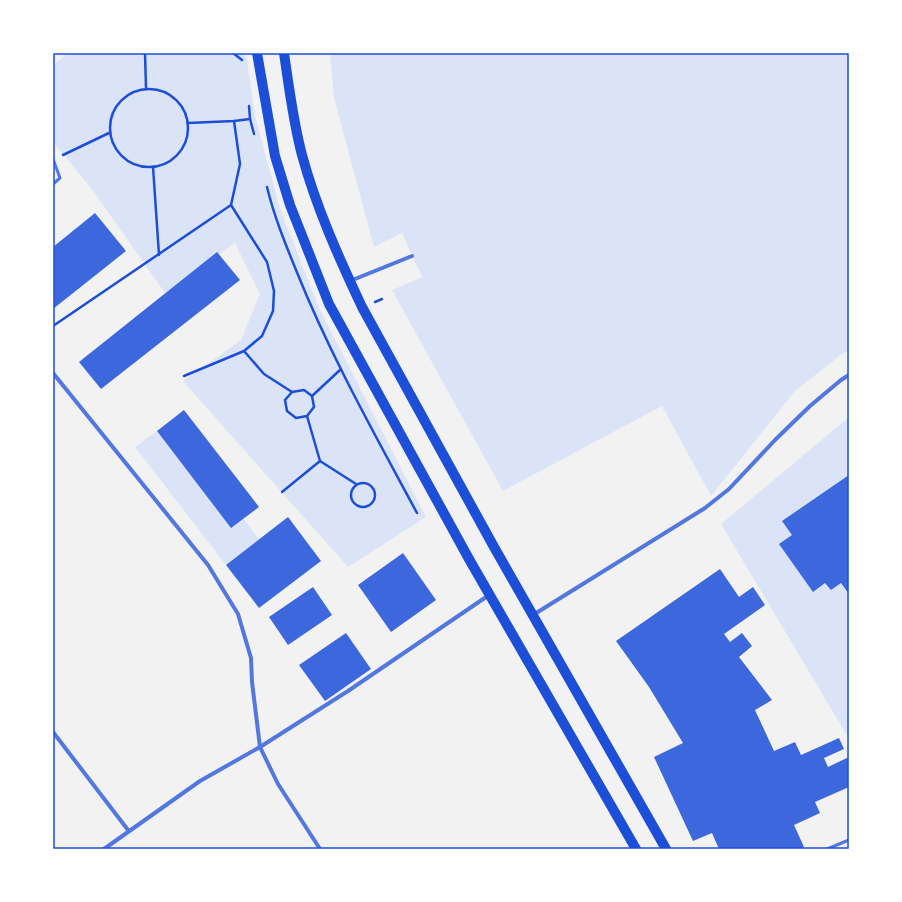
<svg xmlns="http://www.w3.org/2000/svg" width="902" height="902" font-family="Manrope,sans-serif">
	<rect width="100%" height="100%" fill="#f2f2f2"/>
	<g fill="#dbe4f7">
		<path d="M 68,53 L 246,53 L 255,116 L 280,209 L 319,308 L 426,517 L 348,567 L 183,381 L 241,340 L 260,294 L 235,243 L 165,293 L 91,188 L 53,142 L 53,65 Z"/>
		<path d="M 330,53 L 849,53 L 849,351 L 842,354 L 795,391 L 711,496 L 662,406 L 503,491 L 392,290 L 422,277 L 402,233 L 374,247 L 334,98 Z"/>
		<path d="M 849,417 L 849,739 L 721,524 Z"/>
		<path d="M 157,431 L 231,527 L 243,518 L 259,539 L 226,565 L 135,447 Z"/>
	</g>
	<g fill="#3d67dc">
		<path d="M 95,213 L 126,251 L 53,309 L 53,247 Z"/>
		<path d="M 217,252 L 240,280 L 101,389 L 79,362 Z"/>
		<path d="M 184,410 L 259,507 L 231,528 L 157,431 Z"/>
		<path d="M 849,475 L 849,594 L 841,583 L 831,590 L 825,583 L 813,592 L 779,544 L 792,535 L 782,521 Z"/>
		<path d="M 288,517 L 321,561 L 259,608 L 226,565 Z"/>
		<path d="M 403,553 L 436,600 L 391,632 L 358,585 Z"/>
		<path d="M 720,569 L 739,597 L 753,587 L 765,605 L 724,634 L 730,642 L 742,633 L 752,646 L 739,657 L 772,700 L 755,710 L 774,751 L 795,742 L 801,755 L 839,738 L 844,749 L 824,758 L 828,767 L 849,757 L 849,787 L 815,802 L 820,813 L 794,825 L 804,847 L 799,849 L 719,849 L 712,833 L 693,841 L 654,757 L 683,743 L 649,687 L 616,641 Z"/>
		<path d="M 313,587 L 332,615 L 288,645 L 269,617 Z"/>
		<path d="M 346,633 L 371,669 L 325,701 L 299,665 Z"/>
	</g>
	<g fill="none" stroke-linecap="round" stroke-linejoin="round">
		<g stroke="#1d4ed8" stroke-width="2.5">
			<path d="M 145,53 L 146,88"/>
			<path d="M 233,53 L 242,60"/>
			<circle cx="149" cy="128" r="39"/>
			<path d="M 250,119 L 254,134"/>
			<path d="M 188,123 L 234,121 L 250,119 L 249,106"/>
			<path d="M 63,155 L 109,133"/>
			<path d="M 153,167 L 159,255"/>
			<path d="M 267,187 C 274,216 285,243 296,270 C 330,355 374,433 417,513"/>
			<path d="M 375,302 L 382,299"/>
			<path d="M 53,326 L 231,205 L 240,164 L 234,121"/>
			<path d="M 244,351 L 264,374 L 292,392"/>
			<path d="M 184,376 L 244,351 L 262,336 L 273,311 L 274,291 L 267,262 L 231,205"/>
			<path d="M 304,390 L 312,396 L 314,407 L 307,416 L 296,418 L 287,411 L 285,400 L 292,392 Z"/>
			<path d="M 312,396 L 340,370"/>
			<path d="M 320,461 L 356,484"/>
			<circle cx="363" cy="495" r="12"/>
			<path d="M 282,492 L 320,461 L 307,416"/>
		</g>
		<g stroke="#5277de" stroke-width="3">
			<path d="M 53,159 L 60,178 L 53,184"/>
			<path d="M 827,849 L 849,840"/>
		</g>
		<g stroke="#5277de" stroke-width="4">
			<path d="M 350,281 L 412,256"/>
			<path d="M 53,373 L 208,565 L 238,614 L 251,658 L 252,682 L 260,747 L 278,784 L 320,849"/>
			<path d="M 533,615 L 705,508 L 729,489 L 775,440 L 810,406 L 841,380 L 849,375"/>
			<path d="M 53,732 L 128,830"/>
			<path d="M 104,849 L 200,781 L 260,747 L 348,691 L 489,595"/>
		</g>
		<g stroke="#1d4ed8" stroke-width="10">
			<path d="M 257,53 L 275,156 L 290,205 L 329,304 L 469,559 L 636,849"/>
			<path d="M 284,53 C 289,87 293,121 302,155 C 316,207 339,258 362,307 L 494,547 L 666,849"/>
		</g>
	</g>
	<rect width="902" height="902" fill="none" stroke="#ffffff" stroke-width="108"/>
	<rect x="54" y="54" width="794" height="794" fill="none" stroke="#1d4ed8" stroke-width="1.5"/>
</svg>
